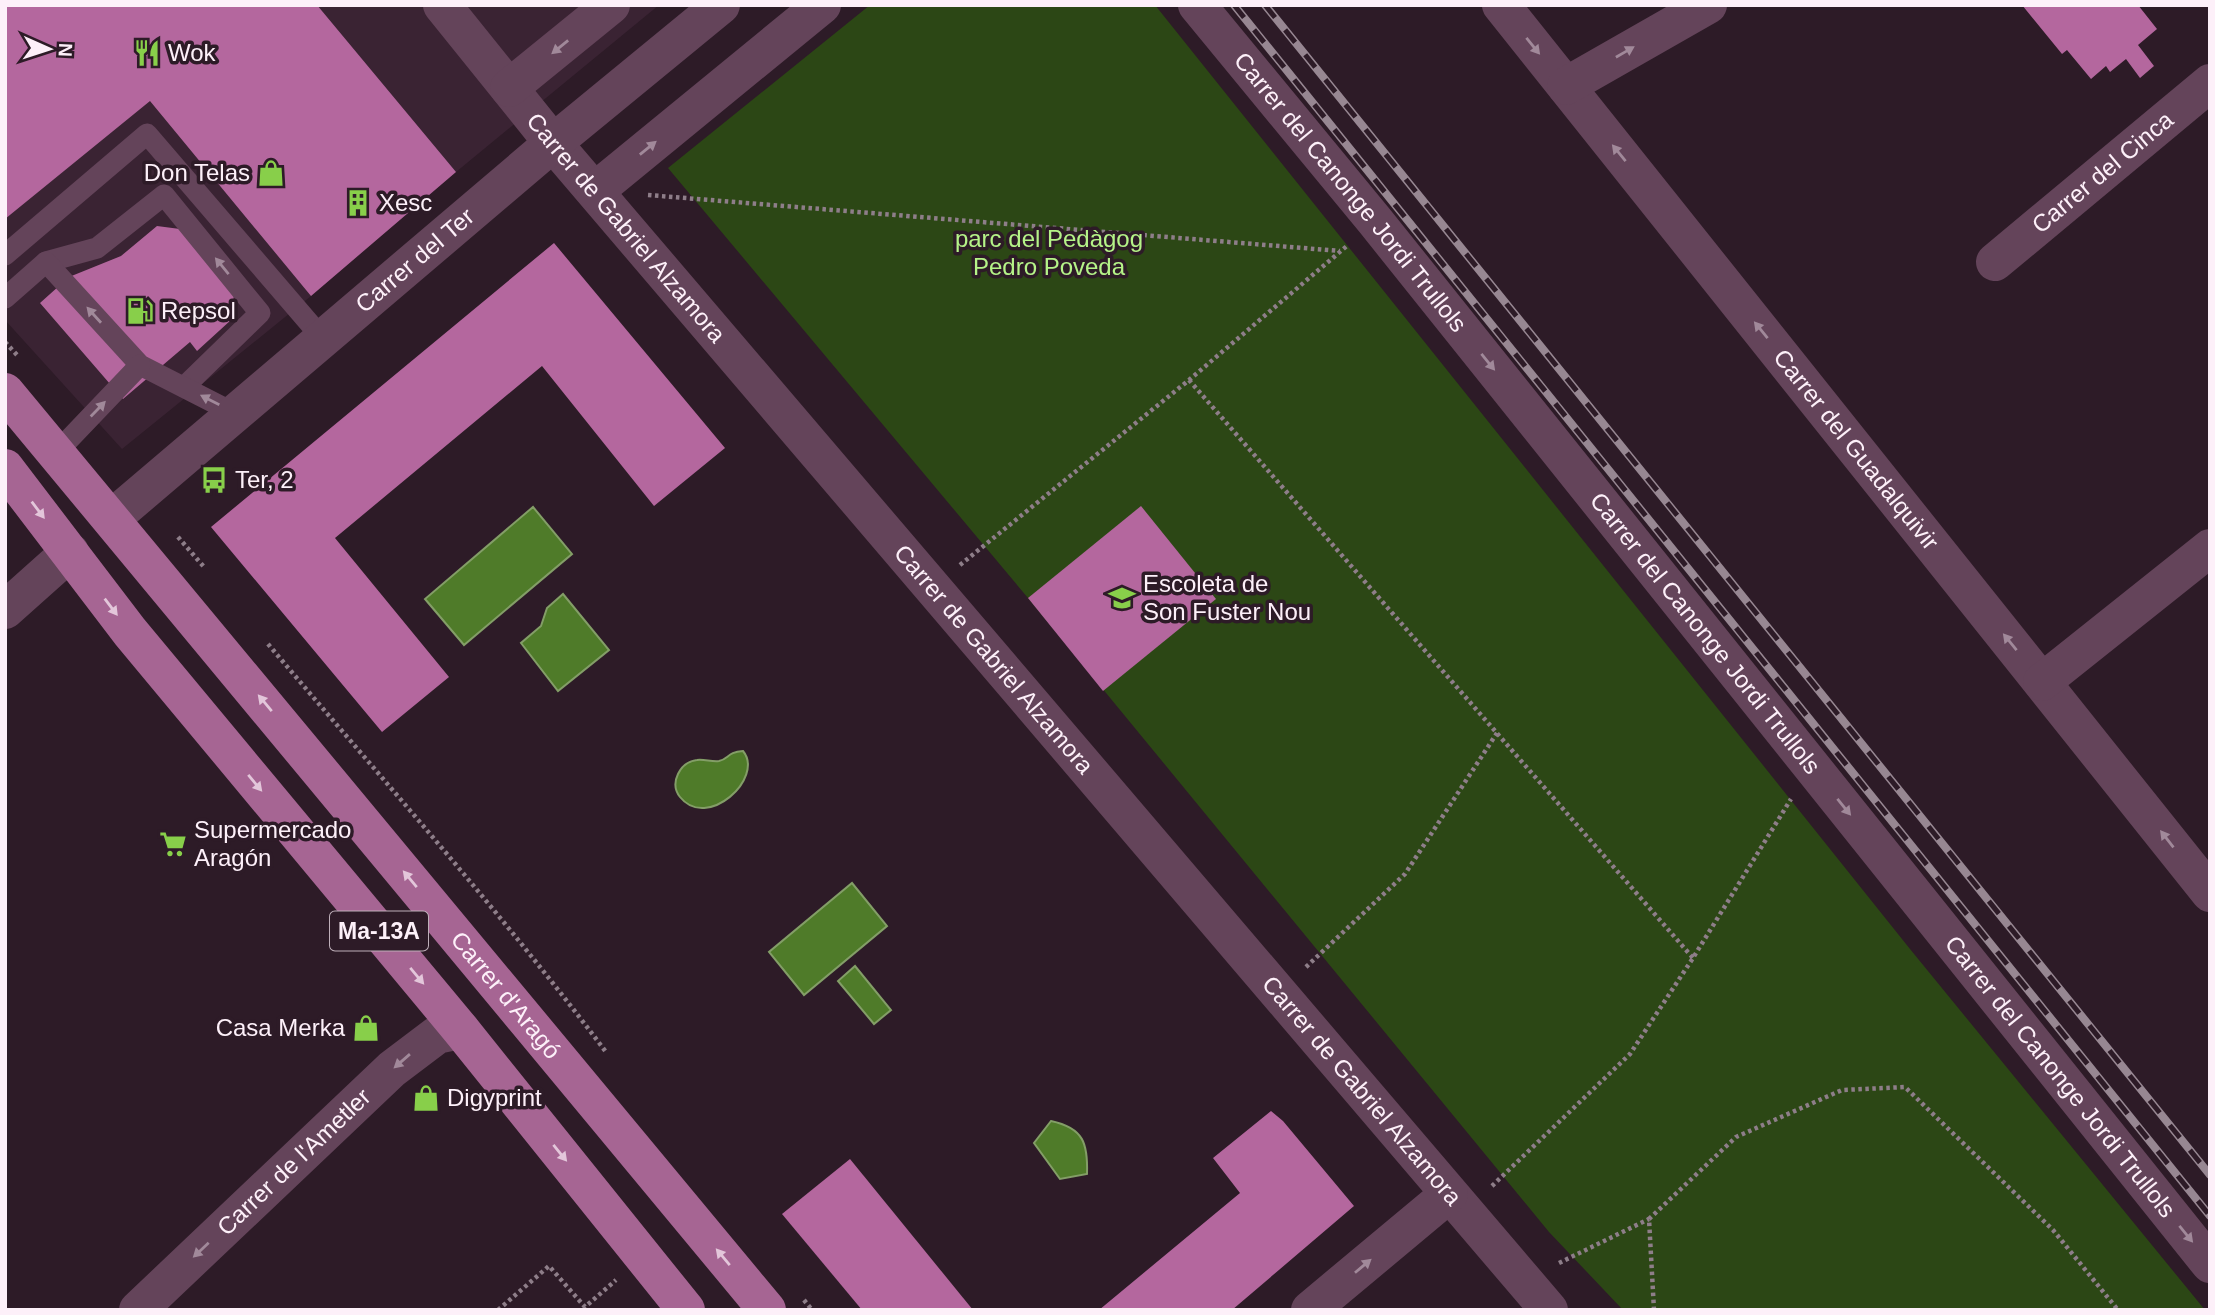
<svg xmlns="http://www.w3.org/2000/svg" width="2215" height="1315" font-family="Arial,sans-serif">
	<rect width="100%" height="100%" fill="#2d1b27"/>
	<path fill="#3a2333" d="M 5,5 L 659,5 L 456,172 L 311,296 L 122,449 L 5,320 Z"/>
	<path fill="#2c4715" d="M 870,5 L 1155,5 L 1910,949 L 2205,1310 L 1623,1310 L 1549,1232 L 1028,598 L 668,168 Z"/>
	<g fill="#4f7b29" stroke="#839e67" stroke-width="2">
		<path d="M 533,507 L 572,554 L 464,645 L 425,599 Z"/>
		<path d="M 563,594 L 609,650 L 558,691 L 521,643 L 541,626 L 547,608 Z"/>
		<path d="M 743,751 C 765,778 707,831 680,797 C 669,783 680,762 697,760 C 704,759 712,762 719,761 C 729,759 727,752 743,751 Z"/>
		<path d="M 852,883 L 887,926 L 804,995 L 769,952 Z"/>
		<path d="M 855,966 L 891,1010 L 874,1024 L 838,981 Z"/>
		<path d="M 1051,1121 C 1084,1128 1088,1144 1087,1174 L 1060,1179 L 1034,1143 Z"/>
	</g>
	<g fill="#b4679e">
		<path d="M 5,5 L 317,5 L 456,172 L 311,296 L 150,101 L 5,219 Z"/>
		<path d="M 2022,5 L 2138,5 L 2157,29 L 2138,45 L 2154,66 L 2140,78 L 2126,59 L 2110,72 L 2106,66 L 2091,79 L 2067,50 L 2062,54 Z"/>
		<path d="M 157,226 L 180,229 L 234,295 L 231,320 L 197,351 L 190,342 L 123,399 L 40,303 L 69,277 L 121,256 Z"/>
		<path d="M 554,243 L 725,448 L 654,506 L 542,366 L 335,538 L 449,677 L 382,732 L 211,527 Z"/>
		<path d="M 1141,506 L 1216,599 L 1103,691 L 1028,598 Z"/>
		<path d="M 1271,1111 L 1283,1121 L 1354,1206 L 1232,1310 L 1099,1310 L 1240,1193 L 1213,1158 Z"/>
		<path d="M 850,1159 L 973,1310 L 862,1310 L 782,1214 Z"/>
	</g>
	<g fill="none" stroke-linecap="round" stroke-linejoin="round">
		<g stroke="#8e7e89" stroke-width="4.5" stroke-dasharray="3.5 3.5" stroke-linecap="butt">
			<path d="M 648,195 L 1340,251"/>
			<path d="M 5,342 L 17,355"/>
			<path d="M 1189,380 L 1693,958"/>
			<path d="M 178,537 L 204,567"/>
			<path d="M 960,565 L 1189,380 L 1348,245"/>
			<path d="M 268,644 C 382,779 500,911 606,1052"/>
			<path d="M 1306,967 L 1405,874 L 1497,733"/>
			<path d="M 1492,1186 L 1630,1054 L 1693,958 L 1791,799"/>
			<path d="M 1559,1263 L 1649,1219"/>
			<path d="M 804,1300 L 812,1310"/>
			<path d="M 498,1310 L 549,1266 L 585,1307 L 616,1280"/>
			<path d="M 1654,1310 L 1649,1219 L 1736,1137 L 1842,1090 L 1905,1087 L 2053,1230 L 2118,1310"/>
		</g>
		<g stroke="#64445a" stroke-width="21">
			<path d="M 5,255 L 147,134 L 323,339"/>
			<path d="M 46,262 L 97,248 L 164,195 L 260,313 L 184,387"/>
			<path d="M 5,298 L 46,262 L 140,365 L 236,414"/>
			<path d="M 56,453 L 140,365"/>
		</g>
		<g stroke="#64445a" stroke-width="38">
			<path id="s1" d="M 442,5 L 553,143 L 1549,1310"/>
			<path id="s2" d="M 1197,5 L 1375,221 L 2210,1264"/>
			<path id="s3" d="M 1501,5 L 2210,893"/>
			<path d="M 1566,86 L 1708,5"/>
			<path d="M 509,88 L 611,5"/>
			<path d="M 595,191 L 822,5"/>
			<path id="s4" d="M 1995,262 L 2210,83"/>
			<path id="s5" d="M 111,519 L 553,143 L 721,5"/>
			<path d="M 5,610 L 70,552"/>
			<path d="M 2042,682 L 2210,548"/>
			<path id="s6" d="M 138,1310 L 392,1069 L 437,1035 L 461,1030"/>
			<path d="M 1310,1310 L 1449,1194"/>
		</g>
		<g stroke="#a66593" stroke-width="38">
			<path id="s7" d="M 5,392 L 767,1310"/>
			<path d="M 5,468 L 130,632 L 461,1030 L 686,1310"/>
		</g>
		<defs>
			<g id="rail">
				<path d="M 1234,5 L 2210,1216"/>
				<path d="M 1265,5 L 2210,1175"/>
			</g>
		</defs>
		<use href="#rail" stroke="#978792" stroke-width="8"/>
		<use href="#rail" stroke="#2d1b27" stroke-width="5" stroke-dasharray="16" stroke-linecap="butt"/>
	</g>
	<defs><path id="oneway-solid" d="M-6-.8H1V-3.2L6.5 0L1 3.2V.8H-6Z" transform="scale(1.75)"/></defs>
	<g fill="#a1899a">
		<use href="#oneway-solid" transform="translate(1533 46) rotate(51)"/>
		<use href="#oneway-solid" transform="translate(560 47) rotate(141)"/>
		<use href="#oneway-solid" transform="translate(1625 52) rotate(-30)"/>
		<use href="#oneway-solid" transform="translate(648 148) rotate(-39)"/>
		<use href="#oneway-solid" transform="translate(1619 153) rotate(-129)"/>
		<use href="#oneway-solid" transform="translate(222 266) rotate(-129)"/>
		<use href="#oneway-solid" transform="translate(94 315) rotate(-132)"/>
		<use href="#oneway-solid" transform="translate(1761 330) rotate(-129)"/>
		<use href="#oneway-solid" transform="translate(1488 362) rotate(51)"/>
		<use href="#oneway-solid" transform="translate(210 400) rotate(-153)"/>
		<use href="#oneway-solid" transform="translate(98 409) rotate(-46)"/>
		<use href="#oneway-solid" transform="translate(2010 642) rotate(-129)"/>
		<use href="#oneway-solid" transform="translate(1844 807) rotate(51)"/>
		<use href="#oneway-solid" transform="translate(2167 839) rotate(-128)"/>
		<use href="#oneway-solid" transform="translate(402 1061) rotate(139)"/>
		<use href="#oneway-solid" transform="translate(2186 1234) rotate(51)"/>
		<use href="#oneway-solid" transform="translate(201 1250) rotate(137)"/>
		<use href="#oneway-solid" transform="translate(1363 1266) rotate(-40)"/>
	</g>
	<g fill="#e3c6da">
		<use href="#oneway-solid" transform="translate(38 510) rotate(53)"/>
		<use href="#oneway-solid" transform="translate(111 607) rotate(53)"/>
		<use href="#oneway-solid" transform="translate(265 703) rotate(-130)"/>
		<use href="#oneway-solid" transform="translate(255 783) rotate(50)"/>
		<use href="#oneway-solid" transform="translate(410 879) rotate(-130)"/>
		<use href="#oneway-solid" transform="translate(417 976) rotate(50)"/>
		<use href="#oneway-solid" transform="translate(560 1153) rotate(51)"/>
		<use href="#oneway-solid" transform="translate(723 1257) rotate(-130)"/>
	</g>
	<defs>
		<symbol id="restaurant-bare" viewBox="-9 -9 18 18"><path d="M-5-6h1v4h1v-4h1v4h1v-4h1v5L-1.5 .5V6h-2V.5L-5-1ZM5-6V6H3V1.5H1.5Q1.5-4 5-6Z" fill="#88cf4a" stroke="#2d1b27" stroke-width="2.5" paint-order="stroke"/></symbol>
		<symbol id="shop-bare" viewBox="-9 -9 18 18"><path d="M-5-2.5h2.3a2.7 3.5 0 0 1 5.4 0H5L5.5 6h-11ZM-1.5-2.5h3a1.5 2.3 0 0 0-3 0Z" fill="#88cf4a" stroke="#2d1b27" stroke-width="2.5" paint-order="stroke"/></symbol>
		<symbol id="building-bare" viewBox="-9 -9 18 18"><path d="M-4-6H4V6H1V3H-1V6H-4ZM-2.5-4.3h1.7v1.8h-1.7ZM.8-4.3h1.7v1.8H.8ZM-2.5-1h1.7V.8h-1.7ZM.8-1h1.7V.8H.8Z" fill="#88cf4a" stroke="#2d1b27" stroke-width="2.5" paint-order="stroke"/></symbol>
		<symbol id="fuel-bare" viewBox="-9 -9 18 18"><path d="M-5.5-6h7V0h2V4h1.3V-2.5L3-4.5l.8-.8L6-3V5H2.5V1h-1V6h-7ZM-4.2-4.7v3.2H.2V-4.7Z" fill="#88cf4a" stroke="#2d1b27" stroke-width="2.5" paint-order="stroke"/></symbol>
		<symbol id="bus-bare" viewBox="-9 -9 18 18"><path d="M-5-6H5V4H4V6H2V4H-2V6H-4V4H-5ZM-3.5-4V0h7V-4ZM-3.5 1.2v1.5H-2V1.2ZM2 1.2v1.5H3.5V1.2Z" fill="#88cf4a" stroke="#2d1b27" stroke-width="2.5" paint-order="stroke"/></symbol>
		<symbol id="school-bare" viewBox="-9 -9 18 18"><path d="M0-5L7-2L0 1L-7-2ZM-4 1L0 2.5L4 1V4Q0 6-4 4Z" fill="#88cf4a" stroke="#2d1b27" stroke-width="2.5" paint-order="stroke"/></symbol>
		<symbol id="supermarket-bare" viewBox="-9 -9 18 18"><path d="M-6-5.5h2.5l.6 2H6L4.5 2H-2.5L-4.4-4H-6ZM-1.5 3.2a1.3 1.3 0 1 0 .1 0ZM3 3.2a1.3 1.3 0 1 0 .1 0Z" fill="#88cf4a" stroke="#2d1b27" stroke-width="2.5" paint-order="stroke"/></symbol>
	</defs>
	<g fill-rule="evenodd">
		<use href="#restaurant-bare" x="128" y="34" width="38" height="38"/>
		<use href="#shop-bare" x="252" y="154" width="38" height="38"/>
		<use href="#building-bare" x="339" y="184" width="38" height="38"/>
		<use href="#fuel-bare" x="121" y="292" width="38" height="38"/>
		<use href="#bus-bare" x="195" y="461" width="38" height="38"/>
		<use href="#school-bare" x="1103" y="579" width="38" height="38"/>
		<use href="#supermarket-bare" x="154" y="825" width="38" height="38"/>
		<use href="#shop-bare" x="347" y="1009" width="38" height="38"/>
		<use href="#shop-bare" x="407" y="1079" width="38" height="38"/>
	</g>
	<g text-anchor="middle" stroke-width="7" stroke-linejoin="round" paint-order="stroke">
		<rect fill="#2d1b27" stroke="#bfb0ba" stroke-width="2" x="330" y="911.5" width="98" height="39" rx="5"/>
		<g font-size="23" font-weight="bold" fill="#fdf0f9">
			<text x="379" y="939">Ma-13A</text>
		</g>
		<g font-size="24" fill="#fdf0f9" stroke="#2d1b27" text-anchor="start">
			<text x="168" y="61">Wok</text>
			<text x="250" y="181" text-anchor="end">Don Telas</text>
			<text x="379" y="211">Xesc</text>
			<text x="161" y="319">Repsol</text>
			<text x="235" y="488">Ter, 2</text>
			<text x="1143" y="592">Escoleta de<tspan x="1143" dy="28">Son Fuster Nou</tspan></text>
			<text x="194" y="838">Supermercado<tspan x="194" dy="28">Aragón</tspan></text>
			<text x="345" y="1036" text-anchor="end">Casa Merka</text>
			<text x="447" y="1106">Digyprint</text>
		</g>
		<g font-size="24" fill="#fdf0f9" stroke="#2d1b27">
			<text dy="8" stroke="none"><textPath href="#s4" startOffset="140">Carrer del Cinca</textPath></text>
			<text dy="8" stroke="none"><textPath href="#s2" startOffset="242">Carrer del Canonge Jordi Trullols</textPath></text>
			<text dy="8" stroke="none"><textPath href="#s1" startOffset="289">Carrer de Gabriel Alzamora</textPath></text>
			<text dy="8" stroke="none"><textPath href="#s5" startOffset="399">Carrer del Ter</textPath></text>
			<text dy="8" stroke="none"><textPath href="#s3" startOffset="569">Carrer del Guadalquivir</textPath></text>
			<text dy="8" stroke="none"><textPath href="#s2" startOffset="808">Carrer del Canonge Jordi Trullols</textPath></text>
			<text dy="8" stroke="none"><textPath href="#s1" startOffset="856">Carrer de Gabriel Alzamora</textPath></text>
			<text dy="8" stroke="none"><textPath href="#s7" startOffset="784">Carrer d'Aragó</textPath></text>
			<text dy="8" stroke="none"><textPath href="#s2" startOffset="1376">Carrer del Canonge Jordi Trullols</textPath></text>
			<text dy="8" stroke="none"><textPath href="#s1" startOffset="1423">Carrer de Gabriel Alzamora</textPath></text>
			<text dy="8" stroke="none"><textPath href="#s6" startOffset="215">Carrer de l'Ametler</textPath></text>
		</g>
		<g font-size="24" fill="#b5f388" stroke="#2d1b27">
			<text x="1049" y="247">parc del Pedàgog<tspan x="1049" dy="28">Pedro Poveda</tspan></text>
		</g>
	</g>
	<rect width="2215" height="1315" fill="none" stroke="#fdf0f9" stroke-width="14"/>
	<g transform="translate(49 49) rotate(93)" stroke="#2d1b27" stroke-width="5" paint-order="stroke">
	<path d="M0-5L12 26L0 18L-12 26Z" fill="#fdf0f9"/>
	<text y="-10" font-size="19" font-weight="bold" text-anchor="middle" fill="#fdf0f9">N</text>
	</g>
</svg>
